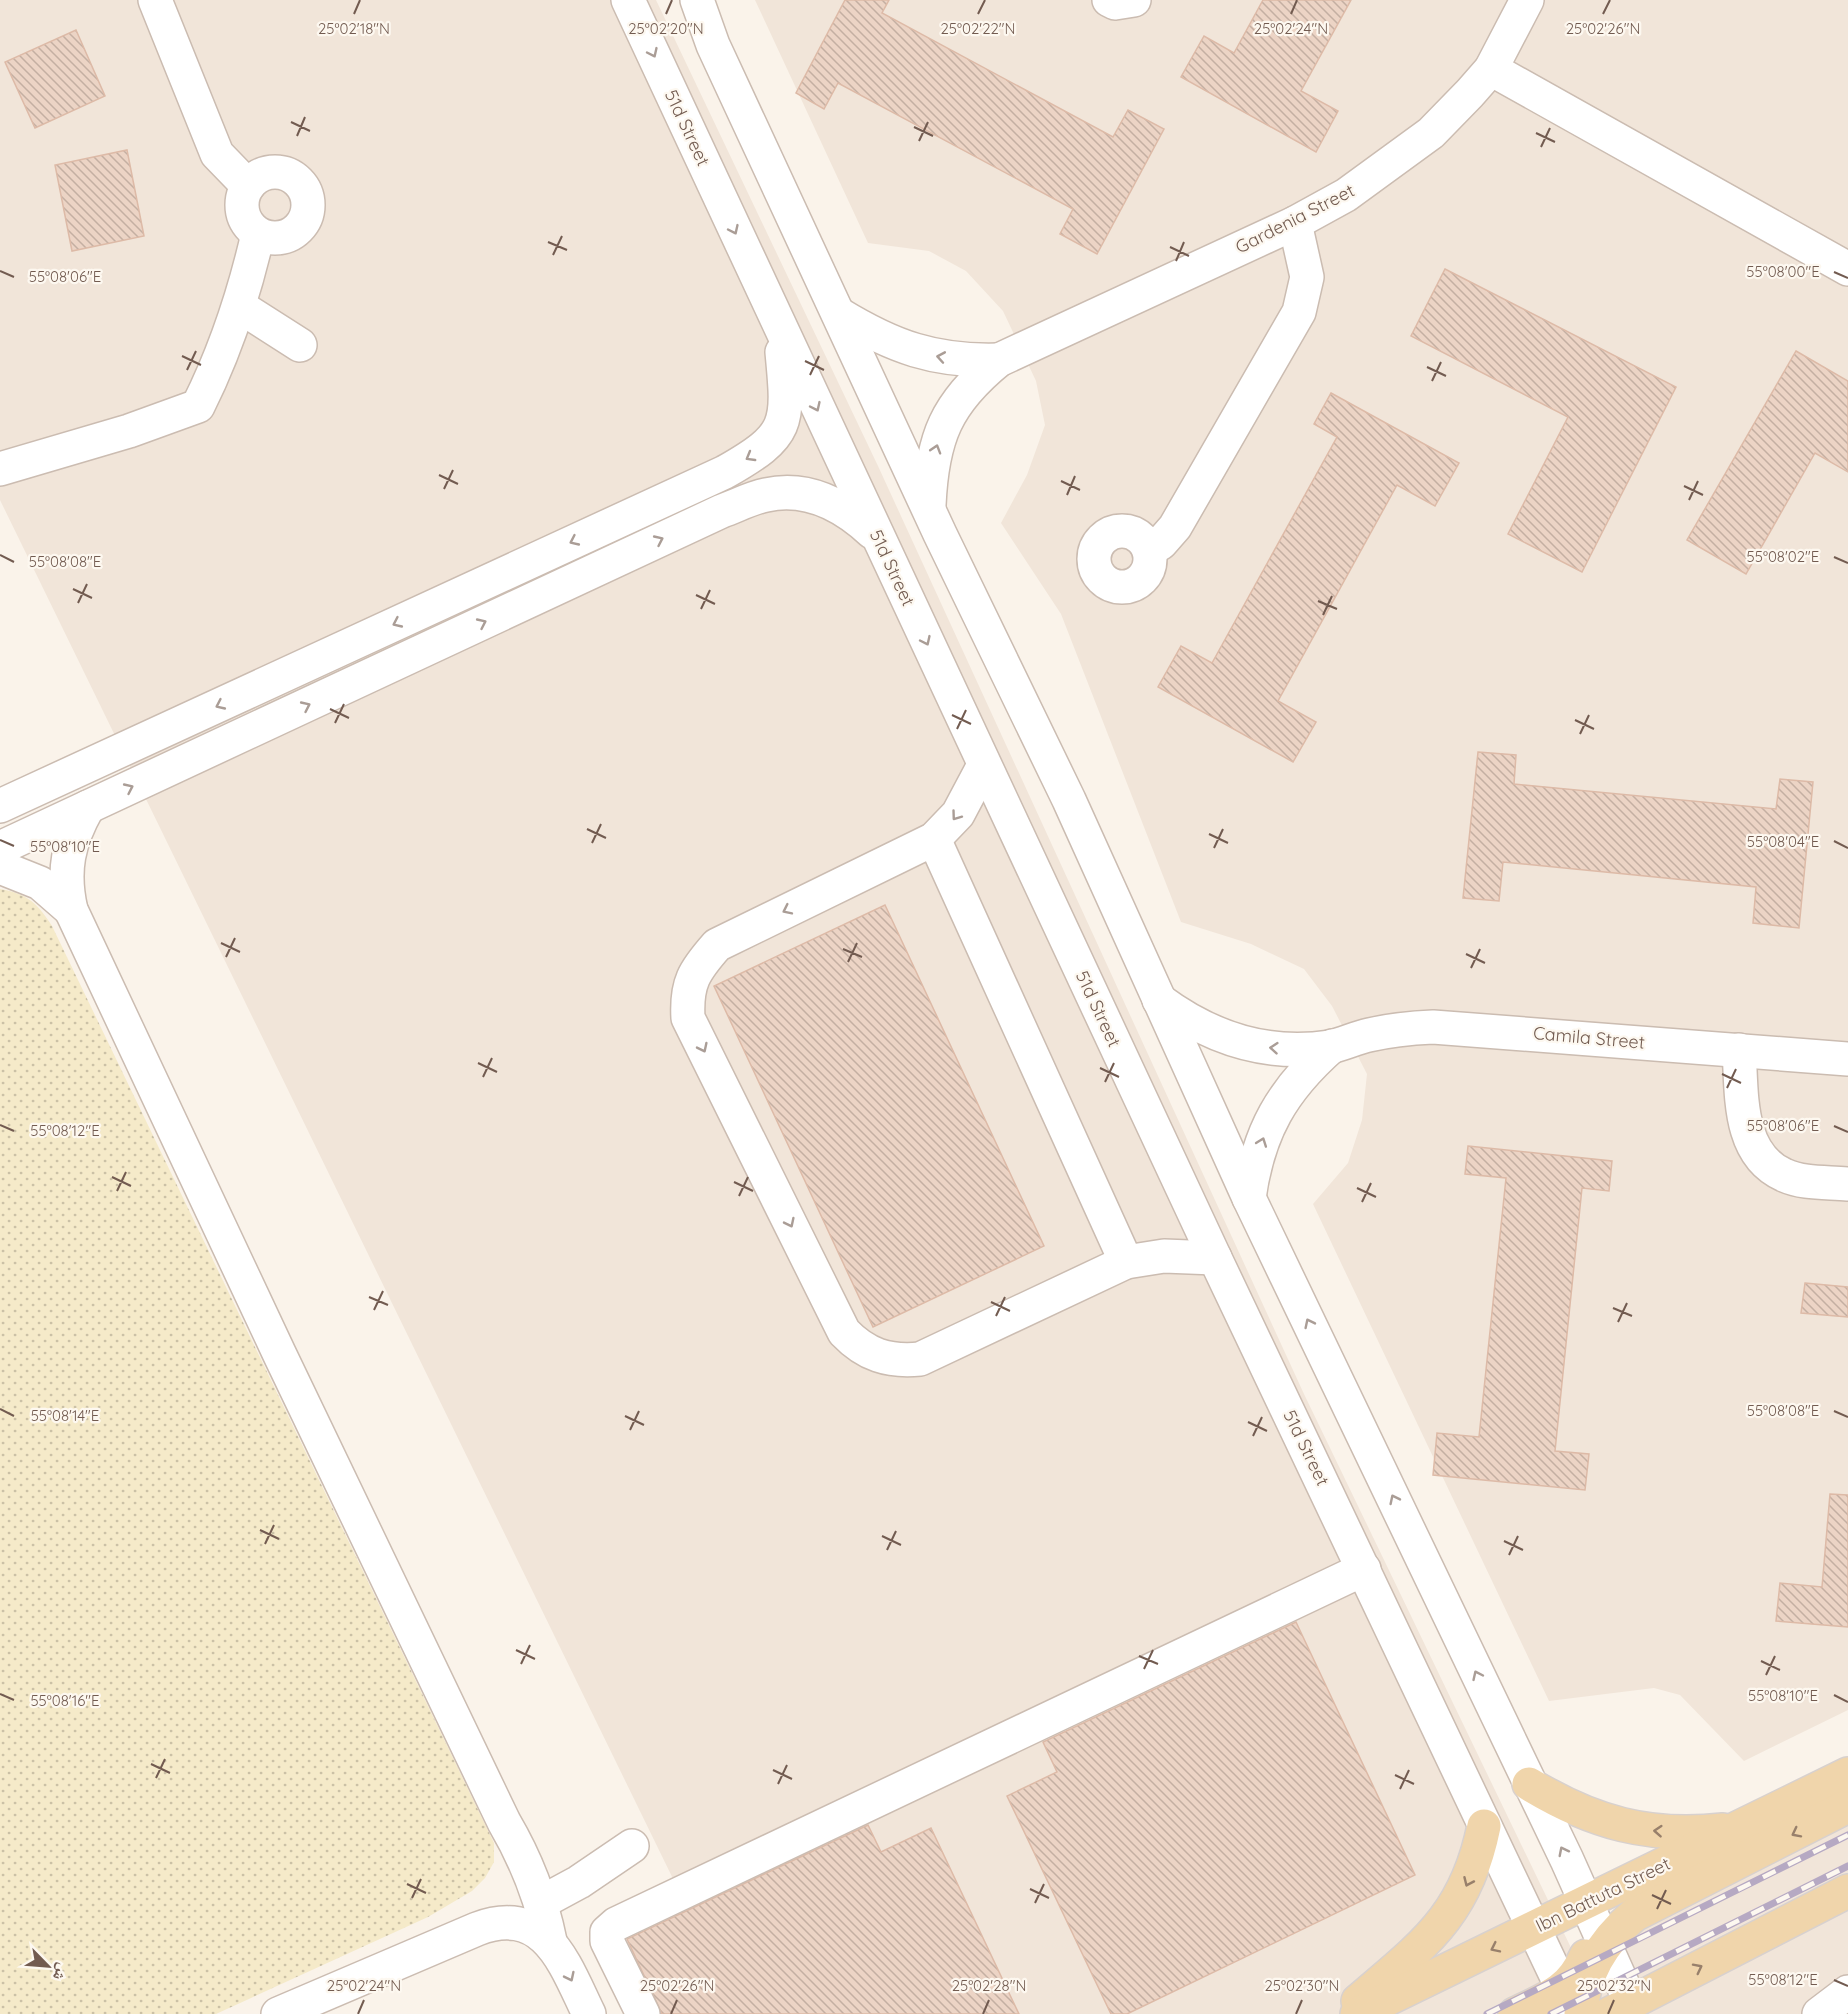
<svg xmlns="http://www.w3.org/2000/svg" width="1848" height="2014" font-family="Quicksand,'Noto Naskh Arabic',sans-serif">
	<defs>
		<pattern id="sand-dots" width="8" height="8" patternUnits="userSpaceOnUse" patternTransform="scale(1.5)"><rect width="8" height="8" fill="#f5eac9"/><path d="M2 2h.1M6 6h.1" fill="none" stroke="#cbc1a6" stroke-width="1.8" stroke-linecap="round"/></pattern>
		<pattern id="building-back-hatch" width="6" height="6" patternUnits="userSpaceOnUse" patternTransform="scale(1.5)"><rect width="6" height="6" fill="#ecd4c5"/><path d="M-1 5l2 2M0 0l6 6M5-1l2 2" fill="none" stroke="#c4afa2"/></pattern>
	</defs>
	<rect width="100%" height="100%" fill="#faf3ea"/>
	<g fill="#f1e5d9">
		<path d="M 0,0 L 656,0 L 878,466 L 1304,1394 L 1574,1954 L 1848,1821 L 1848,2014 L 739,2014 L 0,500 Z"/>
		<path d="M 755,0 L 1848,0 L 1848,1710 L 1744,1761 L 1680,1695 L 1654,1688 L 1549,1701 L 1313,1204 L 1348,1163 L 1362,1120 L 1367,1074 L 1332,1006 L 1304,969 L 1251,944 L 1181,922 L 1061,614 L 1001,523 L 1027,475 L 1045,425 L 1036,381 L 1003,311 L 966,271 L 929,251 L 868,243 Z"/>
	</g>
	<path fill="url(#sand-dots)" d="M 0,889 C 28,894 37,903 52,926 L 494,1843 L 494,1862 L 485,1878 L 472,1891 L 428,1917 L 216,2014 L 0,2014 Z"/>
	<g fill="url(#building-back-hatch)" stroke="#ddbaa7" stroke-width="1.5">
		<path d="M 845,0 L 889,0 L 882,13 L 1113,137 L 1128,110 L 1164,129 L 1097,254 L 1060,234 L 1073,209 L 838,83 L 824,109 L 796,93 Z"/>
		<path d="M 1263,0 L 1351,0 L 1301,91 L 1338,111 L 1316,152 L 1181,77 L 1204,36 L 1234,53 Z"/>
		<path d="M 76,30 L 105,96 L 35,128 L 5,62 Z"/>
		<path d="M 127,150 L 144,236 L 72,251 L 55,165 Z"/>
		<path d="M 1445,269 L 1676,387 L 1582,572 L 1508,534 L 1568,417 L 1411,336 Z"/>
		<path d="M 1796,351 L 1848,381 L 1848,472 L 1815,453 L 1746,574 L 1687,540 Z"/>
		<path d="M 1331,393 L 1459,463 L 1435,506 L 1397,485 L 1278,701 L 1316,722 L 1293,762 L 1158,687 L 1181,646 L 1212,663 L 1337,437 L 1314,424 Z"/>
		<path d="M 1478,752 L 1516,755 L 1514,784 L 1776,809 L 1780,779 L 1813,782 L 1799,928 L 1753,923 L 1756,887 L 1503,862 L 1499,901 L 1463,898 Z"/>
		<path d="M 885,905 L 1044,1246 L 873,1327 L 714,986 Z"/>
		<path d="M 1468,1146 L 1612,1161 L 1609,1191 L 1582,1188 L 1555,1451 L 1589,1454 L 1585,1490 L 1433,1475 L 1437,1433 L 1479,1437 L 1506,1178 L 1465,1174 Z"/>
		<path d="M 1805,1283 L 1848,1287 L 1848,1317 L 1801,1313 Z"/>
		<path d="M 1830,1494 L 1848,1495 L 1848,1627 L 1776,1621 L 1780,1583 L 1822,1587 Z"/>
		<path d="M 1296,1622 L 1415,1875 L 1127,2014 L 1111,2014 L 1007,1796 L 1057,1772 L 1043,1742 Z"/>
		<path d="M 868,1825 L 881,1852 L 931,1828 L 1019,2014 L 662,2014 L 627,1939 Z"/>
	</g>
	<g fill="none" stroke-linecap="round" stroke-linejoin="round">
		<defs>
			<g id="minor">
				<path d="M 155,0 L 217,154 L 248,186"/>
				<path d="M 628,0 L 1215,1258 L 1574,2013"/>
				<path d="M 697,0 L 713,45 L 940,534 L 1069,800 L 1249,1198 L 1567,1860 L 1631,2003"/>
				<path d="M 1109,0 L 1115,3 L 1134,0"/>
				<path d="M 1491,69 L 1848,269"/>
				<circle cx="275" cy="205" r="33"/>
				<path d="M 239,306 L 300,345"/>
				<path d="M 839,314 C 893,347 935,362 999,360"/>
				<path d="M 0,469 L 129,431 L 198,406 C 226,350 244,295 258,234"/>
				<path d="M 929,505 C 932,438 946,403 999,360 L 1295,223 L 1346,195 L 1431,133 L 1470,93 L 1491,69 L 1527,0"/>
				<circle cx="1122" cy="559" r="28"/>
				<path d="M 1149,550 L 1161,543 L 1175,527 L 1299,312 L 1307,277 L 1295,223"/>
				<path d="M 984,765 L 958,814 L 934,839 L 717,945 C 694,971 686,983 688,1018 L 844,1332 C 866,1355 888,1362 920,1359 L 1126,1262 L 1164,1256 L 1215,1258"/>
				<path d="M 0,806 L 725,472 C 790,435 789,425 782,352"/>
				<path d="M 88,807 C 68,842 62,871 71,910 L 279,1353 L 504,1822 C 527,1861 541,1897 550,1941"/>
				<path d="M 934,839 L 1126,1262"/>
				<path d="M 0,848 L 722,511 C 736,506 751,498 766,495 C 807,486 843,505 872,532"/>
				<path d="M 0,867 L 40,883 L 71,910"/>
				<path d="M 1159,1000 C 1210,1038 1266,1057 1330,1047 C 1343,1044 1356,1038 1369,1035 C 1390,1030 1411,1028 1433,1027 L 1848,1059"/>
				<path d="M 1739,1050 C 1742,1093 1737,1154 1784,1175 C 1803,1184 1827,1182 1848,1184"/>
				<path d="M 1249,1198 C 1258,1132 1282,1090 1332,1046"/>
				<path d="M 542,1902 L 579,1882 L 632,1846"/>
				<path d="M 278,2014 L 477,1929 C 546,1903 565,1965 589,2014"/>
				<path d="M 643,2014 L 607,1941 L 607,1932 L 616,1924 L 1364,1569"/>
				<path d="M 1819,2014 L 1848,1992"/>
			</g>
			<g id="major">
				<path d="M 1529,1784 C 1593,1823 1649,1838 1723,1830"/>
				<path d="M 1358,2001 C 1423,1945 1466,1916 1484,1826"/>
				<path d="M 1357,2014 L 1848,1774"/>
				<path d="M 1515,2014 C 1548,1998 1570,1991 1586,1956"/>
				<path d="M 1581,2014 C 1583,1973 1603,1941 1634,1915 L 1848,1806"/>
				<path d="M 1609,2014 L 1848,1891"/>
			</g>
		</defs>
		<use href="#minor" stroke="#cbbcb1" stroke-width="36"/>
		<use href="#major" stroke="#d8d1ce" stroke-width="36"/>
		<use href="#minor" stroke="#fff" stroke-width="33"/>
		<use href="#major" stroke="#f0d5ab" stroke-width="33"/>
		<defs>
			<g id="rail">
				<path d="M 1487,2014 L 1848,1835"/>
				<path d="M 1551,2014 L 1848,1866"/>
			</g>
		</defs>
		<use href="#rail" stroke="#b6a9c3" stroke-width="7"/>
		<use href="#rail" stroke="#fdf8f0" stroke-width="4.5" stroke-dasharray="14" stroke-linecap="butt"/>
	</g>
	<defs><path id="oneway-chevron" d="M-2-3.5L2.5 0L-2 3.5" fill="none" stroke-width="1.6" stroke-linecap="round" stroke-linejoin="round" transform="scale(1.5)"/></defs>
	<g stroke="#aa9d96">
		<use href="#oneway-chevron" transform="translate(653 53) rotate(65)"/>
		<use href="#oneway-chevron" transform="translate(734 230) rotate(65)"/>
		<use href="#oneway-chevron" transform="translate(941 357) rotate(-170)"/>
		<use href="#oneway-chevron" transform="translate(816 407) rotate(65)"/>
		<use href="#oneway-chevron" transform="translate(936 449) rotate(-73)"/>
		<use href="#oneway-chevron" transform="translate(750 457) rotate(150)"/>
		<use href="#oneway-chevron" transform="translate(659 540) rotate(-25)"/>
		<use href="#oneway-chevron" transform="translate(574 541) rotate(155)"/>
		<use href="#oneway-chevron" transform="translate(397 623) rotate(155)"/>
		<use href="#oneway-chevron" transform="translate(482 623) rotate(-25)"/>
		<use href="#oneway-chevron" transform="translate(926 641) rotate(65)"/>
		<use href="#oneway-chevron" transform="translate(220 705) rotate(155)"/>
		<use href="#oneway-chevron" transform="translate(306 706) rotate(-25)"/>
		<use href="#oneway-chevron" transform="translate(129 788) rotate(-25)"/>
		<use href="#oneway-chevron" transform="translate(956 816) rotate(126)"/>
		<use href="#oneway-chevron" transform="translate(787 910) rotate(154)"/>
		<use href="#oneway-chevron" transform="translate(703 1048) rotate(64)"/>
		<use href="#oneway-chevron" transform="translate(1274 1048) rotate(-175)"/>
		<use href="#oneway-chevron" transform="translate(1262 1142) rotate(-70)"/>
		<use href="#oneway-chevron" transform="translate(790 1223) rotate(64)"/>
		<use href="#oneway-chevron" transform="translate(1309 1323) rotate(-116)"/>
		<use href="#oneway-chevron" transform="translate(1394 1499) rotate(-116)"/>
		<use href="#oneway-chevron" transform="translate(1477 1675) rotate(-115)"/>
		<use href="#oneway-chevron" transform="translate(1563 1851) rotate(-117)"/>
		<use href="#oneway-chevron" transform="translate(570 1977) rotate(64)"/>
	</g>
	<g stroke="#98806b">
		<use href="#oneway-chevron" transform="translate(1658 1831) rotate(-176)"/>
		<use href="#oneway-chevron" transform="translate(1796 1833) rotate(153)"/>
		<use href="#oneway-chevron" transform="translate(1468 1882) rotate(114)"/>
		<use href="#oneway-chevron" transform="translate(1495 1948) rotate(154)"/>
		<use href="#oneway-chevron" transform="translate(1698 1968) rotate(-27)"/>
	</g>
	<path fill="none" stroke="#725b50" stroke-width="2" d="M 354,14 L 360,0M 666,14 L 672,0M 978,14 L 985,0M 1291,14 L 1297,0M 1603,14 L 1610,0M 291,122 L 310,131M 914,127 L 933,136M 1536,133 L 1555,142M 297,136 L 305,117M 919,141 L 928,122M 1541,147 L 1550,128M 548,242 L 567,250M 1170,247 L 1189,256M 553,255 L 562,236M 1176,261 L 1184,242M 0,271 L 14,277M 1834,272 L 1848,278M 182,356 L 201,365M 805,361 L 824,370M 1427,367 L 1446,376M 187,370 L 196,351M 810,375 L 819,356M 1432,381 L 1441,362M 439,475 L 458,484M 1061,481 L 1080,490M 1684,486 L 1703,495M 444,489 L 453,470M 1067,495 L 1075,476M 1689,500 L 1698,481M 0,555 L 14,562M 1834,557 L 1848,563M 73,589 L 92,598M 696,595 L 715,604M 1318,601 L 1337,609M 78,603 L 87,584M 701,609 L 710,590M 1323,615 L 1332,596M 330,709 L 349,718M 952,715 L 971,724M 1575,720 L 1594,729M 335,723 L 344,704M 957,729 L 966,710M 1580,734 L 1589,715M 587,829 L 606,838M 1209,834 L 1228,843M 0,840 L 14,846M 1834,841 L 1848,848M 592,843 L 601,824M 1214,848 L 1223,829M 221,943 L 240,952M 843,949 L 862,957M 1466,954 L 1485,963M 226,957 L 235,938M 848,962 L 857,943M 1471,968 L 1480,949M 478,1063 L 497,1072M 1100,1068 L 1119,1077M 1722,1074 L 1741,1083M 483,1077 L 492,1058M 1105,1082 L 1114,1063M 1727,1088 L 1736,1069M 0,1125 L 14,1131M 1834,1126 L 1848,1132M 112,1177 L 131,1186M 734,1182 L 753,1191M 1357,1188 L 1376,1197M 117,1191 L 126,1172M 739,1196 L 748,1177M 1362,1202 L 1371,1183M 369,1297 L 388,1305M 991,1302 L 1010,1311M 1613,1308 L 1632,1316M 374,1310 L 383,1291M 996,1316 L 1005,1297M 1618,1322 L 1627,1303M 0,1409 L 14,1416M 1834,1411 L 1848,1417M 625,1416 L 644,1425M 1248,1422 L 1267,1431M 630,1430 L 639,1411M 1253,1436 L 1262,1417M 260,1530 L 279,1539M 882,1536 L 901,1545M 1504,1541 L 1523,1550M 265,1544 L 274,1525M 887,1550 L 896,1531M 1509,1555 L 1518,1536M 516,1650 L 535,1659M 1139,1656 L 1158,1664M 1761,1661 L 1780,1670M 521,1664 L 530,1645M 1144,1669 L 1153,1650M 1766,1675 L 1775,1656M 0,1694 L 14,1700M 1834,1695 L 1848,1702M 151,1764 L 170,1773M 773,1770 L 792,1779M 1395,1775 L 1414,1784M 156,1778 L 165,1759M 778,1784 L 787,1765M 1400,1789 L 1409,1770M 407,1884 L 426,1893M 1030,1889 L 1049,1898M 1652,1895 L 1671,1904M 412,1898 L 421,1879M 1035,1903 L 1044,1884M 1657,1909 L 1666,1890M 1834,1980 L 1848,1986M 358,2014 L 364,2000M 671,2014 L 677,2000M 983,2014 L 989,2000M 1296,2014 L 1302,2000M 1608,2014 L 1614,2000"/>
	<g text-anchor="middle" stroke-width="4.5" stroke-linejoin="round" paint-order="stroke">
		<g font-size="18" fill="#725b50" stroke="#fdf8f0">
			<text transform="translate(687 128) rotate(65)" y="6">51d Street</text>
			<text transform="translate(1295 219) rotate(-27)" y="6">Gardenia Street</text>
			<text transform="translate(892 568) rotate(65)" y="6">51d Street</text>
			<text transform="translate(1098 1009) rotate(65)" y="6">51d Street</text>
			<text transform="translate(1589 1038) rotate(5)" y="6">Camila Street</text>
			<text transform="translate(1306 1448) rotate(64)" y="6">51d Street</text>
			<text transform="translate(1603 1895) rotate(-26)" y="6">Ibn Battuta Street</text>
		</g>
	</g>
	<g font-size="15" text-anchor="middle" fill="#725b50" stroke="#fdf8f0" stroke-width="4.5" stroke-linejoin="round" paint-order="stroke">
		<text x="354" y="34">25°02'18"N</text>
		<text x="666" y="34">25°02'20"N</text>
		<text x="978" y="34">25°02'22"N</text>
		<text x="1291" y="34">25°02'24"N</text>
		<text x="1603" y="34">25°02'26"N</text>
		<text x="1783" y="277">55°08'00"E</text>
		<text x="65" y="282">55°08'06"E</text>
		<text x="1783" y="562">55°08'02"E</text>
		<text x="65" y="567">55°08'08"E</text>
		<text x="1783" y="847">55°08'04"E</text>
		<text x="65" y="852">55°08'10"E</text>
		<text x="1783" y="1131">55°08'06"E</text>
		<text x="65" y="1136">55°08'12"E</text>
		<text x="1783" y="1416">55°08'08"E</text>
		<text x="65" y="1421">55°08'14"E</text>
		<text x="1783" y="1701">55°08'10"E</text>
		<text x="65" y="1706">55°08'16"E</text>
		<text x="1783" y="1985">55°08'12"E</text>
		<text x="364" y="1991">25°02'24"N</text>
		<text x="677" y="1991">25°02'26"N</text>
		<text x="989" y="1991">25°02'28"N</text>
		<text x="1302" y="1991">25°02'30"N</text>
		<text x="1614" y="1991">25°02'32"N</text>
	</g>
	<g transform="translate(48 1966) rotate(115)" stroke="#fdf8f0" stroke-width="4.5" paint-order="stroke">
	<path d="M0-4.5L10 22L0 15L-10 22Z" fill="#725b50"/>
	<text y="-9" font-size="16" font-weight="bold" text-anchor="middle" fill="#725b50">ش</text>
	</g>
</svg>
